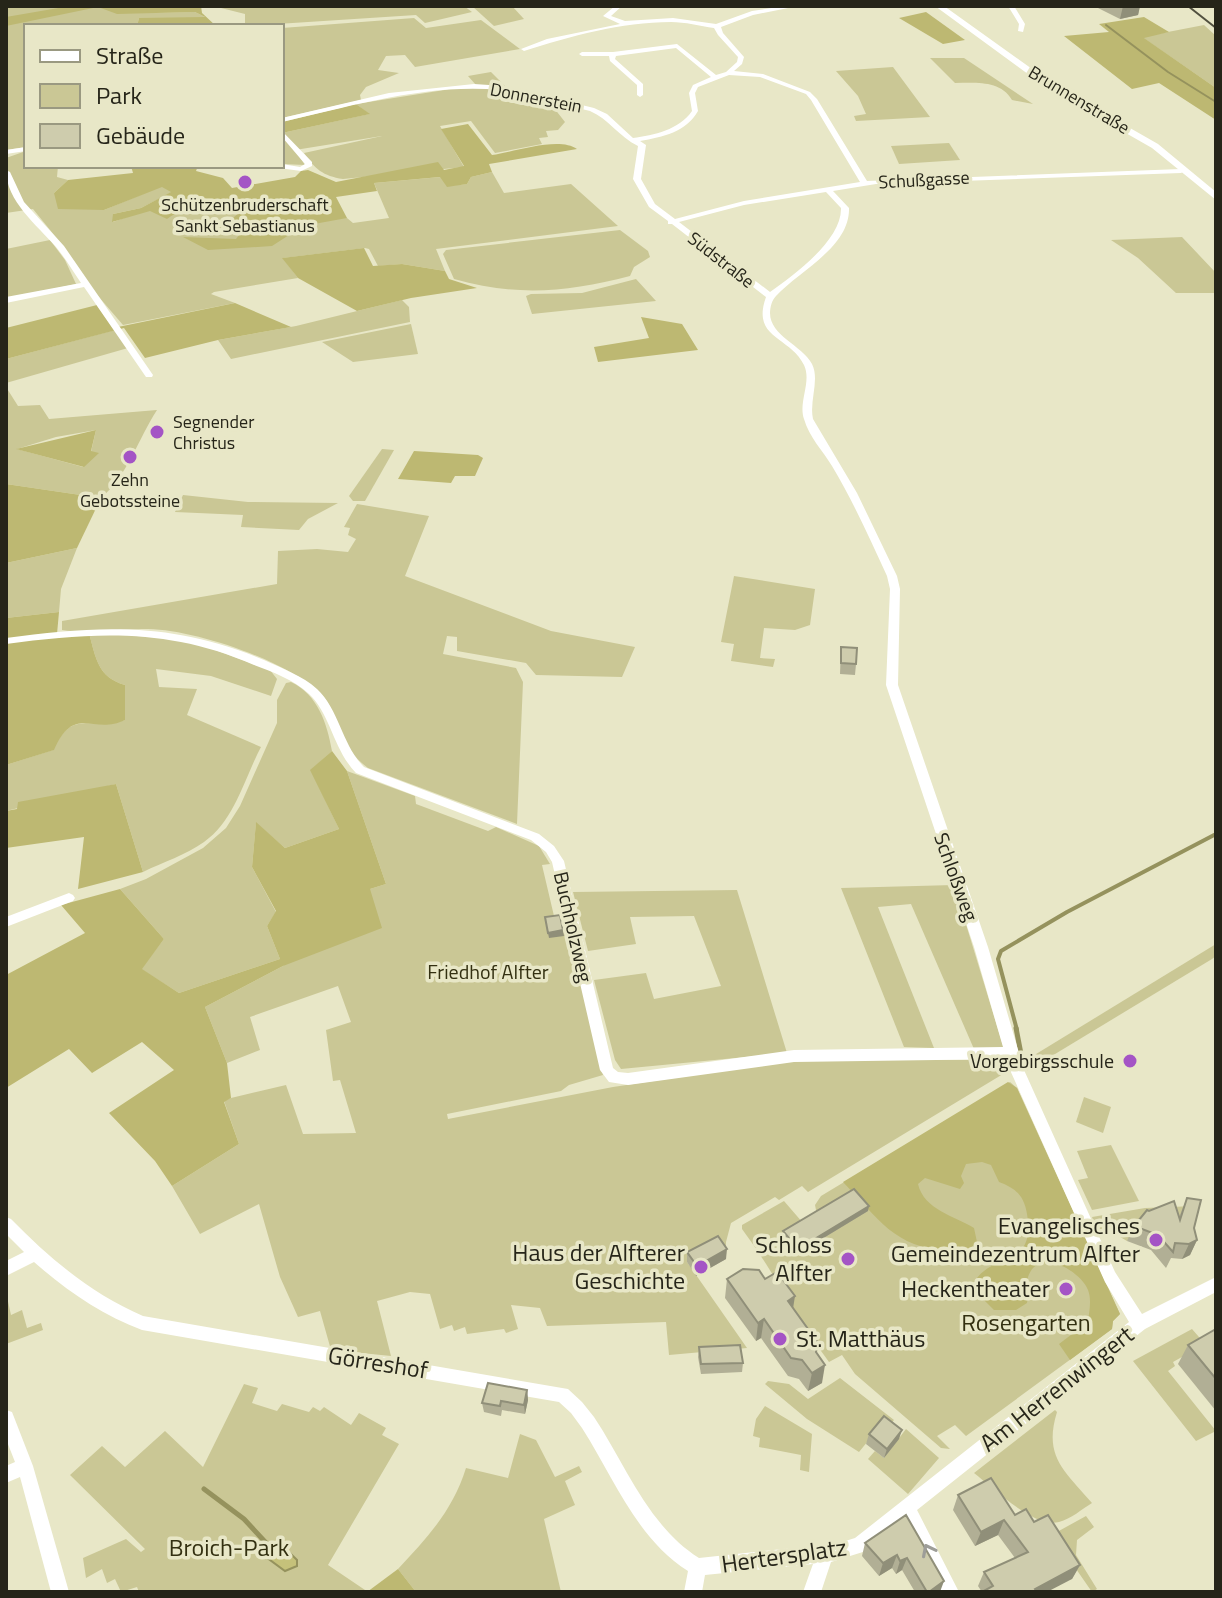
<svg xmlns="http://www.w3.org/2000/svg" width="1222" height="1598" font-family="'Titillium Web',sans-serif">
	<rect width="100%" height="100%" fill="#e8e7c7"/>
	<g fill="#cac795" fill-rule="evenodd">
		<path d="M 6,6 L 139,6 L 138,13 L 195,12 L 207,18 L 139,18 L 137,26 L 26,26 L 26,147 L 6,150 Z"/>
		<path d="M 213,6 L 464,6 L 472,12 L 425,23 L 416,15 L 245,26 L 245,14 Z"/>
		<path d="M 472,6 L 512,6 L 524,19 L 494,26 Z"/>
		<path d="M 414,18 L 426,28 L 481,20 L 520,49 L 415,67 L 405,55 L 386,56 L 378,70 L 399,73 L 366,87 L 360,95 L 361,100 L 282,118 L 282,28 Z"/>
		<path d="M 1204,25 L 1216,36 L 1216,88 L 1142,37 Z"/>
		<path d="M 930,58 L 964,58 L 1033,104 L 1012,100 C 1000,80 976,83 955,83 Z"/>
		<path d="M 893,67 L 930,117 L 856,121 L 854,116 L 866,114 L 858,96 L 836,71 Z"/>
		<path d="M 491,72 L 510,91 L 567,106 L 554,108 L 565,122 L 558,130 L 546,131 L 548,137 L 539,138 L 542,144 L 495,153 L 471,121 L 440,126 L 464,167 L 343,179 C 323,176 315,169 304,153 L 382,136 L 295,150 L 305,165 L 282,164 L 282,133 L 369,114 L 356,104 L 476,85 L 468,76 Z"/>
		<path d="M 949,143 L 960,160 L 899,164 L 891,146 Z"/>
		<path d="M 26,151 L 26,166 L 58,166 L 57,177 L 68,180 L 54,193 L 104,210 L 162,186 L 172,192 L 141,208 L 113,214 L 113,222 L 187,195 L 259,195 L 347,218 L 353,223 L 389,218 L 374,183 L 441,177 L 447,186 L 467,184 L 471,177 L 492,172 L 504,193 L 571,184 L 618,226 L 436,249 L 445,271 L 402,264 L 378,266 L 369,249 L 365,248 L 283,258 L 298,278 L 214,292 L 211,294 L 235,303 L 123,325 L 86,282 L 63,246 L 33,209 L 6,213 L 6,183 L 10,182 L 6,175 L 6,158 Z"/>
		<path d="M 620,230 L 648,251 L 650,257 L 634,267 L 630,276 C 568,292 517,297 454,279 L 443,254 L 446,250 Z"/>
		<path d="M 1182,237 L 1216,273 L 1216,293 L 1176,293 L 1138,258 L 1111,240 Z"/>
		<path d="M 50,240 L 65,260 L 76,284 L 6,299 L 6,249 Z"/>
		<path d="M 636,279 L 656,301 L 532,314 L 526,296 L 531,294 L 582,293 Z"/>
		<path d="M 402,300 L 409,307 L 410,322 L 231,359 L 218,340 L 296,326 Z"/>
		<path d="M 411,324 L 418,354 L 353,362 L 322,342 Z"/>
		<path d="M 115,330 L 128,348 L 6,383 L 6,359 Z"/>
		<path d="M 6,387 L 18,406 L 40,405 L 49,419 L 157,410 C 138,439 128,475 101,498 L 6,484 ZM 96,430 L 91,452 L 83,467 L 17,449 L 56,437 Z"/>
		<path d="M 382,449 L 394,450 L 365,501 L 353,501 L 349,496 Z"/>
		<path d="M 183,495 L 248,502 L 338,503 L 308,519 L 299,530 L 241,527 L 243,515 L 175,512 Z"/>
		<path d="M 357,504 L 429,516 L 405,576 L 551,631 L 635,647 L 622,677 L 536,675 L 526,663 L 457,651 L 457,637 L 447,636 L 443,654 L 516,668 L 523,682 L 517,824 L 368,768 C 335,744 341,712 319,692 C 284,660 196,630 148,629 C 120,628 90,634 62,630 L 62,621 L 277,584 L 278,551 L 317,549 L 348,552 L 356,539 L 348,535 L 350,528 L 344,527 Z"/>
		<path d="M 77,548 L 61,589 L 59,612 L 6,618 L 6,563 Z"/>
		<path d="M 734,576 L 815,589 L 810,625 L 795,630 L 764,628 L 760,658 L 775,659 L 773,667 L 731,661 L 734,644 L 721,642 Z"/>
		<path d="M 89,633 L 185,639 L 270,670 L 277,679 L 271,696 L 211,676 L 156,669 L 159,687 L 197,689 L 187,715 L 261,747 C 244,779 235,820 204,842 C 186,855 163,862 143,872 L 116,784 L 6,811 L 6,765 L 53,750 C 72,708 90,731 125,720 L 125,685 C 98,677 96,659 89,633 Z"/>
		<path d="M 291,682 C 318,695 327,723 332,751 L 311,770 L 339,829 L 285,848 L 256,823 L 252,867 L 276,912 L 267,926 L 280,959 L 179,993 L 141,969 L 164,939 L 120,889 L 146,879 L 203,848 L 226,828 L 240,806 L 277,723 L 277,700 L 286,683 Z"/>
		<path d="M 347,771 L 415,796 L 416,804 L 488,831 L 496,827 L 539,846 L 550,864 L 542,865 L 554,916 L 563,915 C 568,927 572,952 576,958 L 603,1075 L 569,1085 L 561,1091 L 447,1114 L 448,1119 L 613,1087 L 795,1060 L 992,1060 L 1003,1063 L 1008,1071 L 808,1192 L 802,1186 L 779,1200 L 775,1197 L 731,1223 L 726,1242 L 726,1259 L 716,1246 L 687,1262 L 747,1348 L 669,1355 L 666,1322 L 547,1326 L 540,1308 L 511,1305 L 518,1329 L 506,1333 L 504,1329 L 467,1334 L 465,1327 L 454,1331 L 452,1325 L 440,1329 L 430,1294 L 410,1292 L 377,1301 L 391,1356 L 331,1350 L 320,1311 L 298,1317 L 280,1277 L 259,1204 L 200,1234 L 172,1186 L 239,1144 L 224,1101 L 231,1098 L 286,1085 L 303,1134 L 356,1133 L 340,1080 L 333,1081 L 326,1030 L 351,1022 L 338,986 L 250,1017 L 260,1050 L 227,1063 L 205,1007 L 283,966 L 370,889 L 386,884 Z"/>
		<path d="M 954,885 L 1004,1049 L 974,1049 L 911,904 L 878,907 L 934,1048 L 904,1047 L 841,888 Z"/>
		<path d="M 737,890 L 787,1053 L 621,1069 L 615,1060 L 594,980 L 646,973 L 654,999 L 721,986 L 694,916 L 630,917 L 636,944 L 588,951 L 573,892 Z"/>
		<path d="M 1216,944 L 1216,956 L 1212,959 L 1027,1071 L 1023,1062 Z"/>
		<path d="M 1010,1082 L 1017,1088 L 1120,1314 L 1113,1321 L 1112,1329 L 966,1436 L 955,1425 L 937,1436 L 950,1449 L 941,1448 L 855,1374 L 842,1355 L 829,1362 C 797,1319 774,1272 742,1229 L 742,1225 L 784,1201 L 803,1223 L 817,1215 L 815,1205 L 821,1196 Z"/>
		<path d="M 1084,1097 L 1111,1107 L 1103,1133 L 1076,1122 Z"/>
		<path d="M 1111,1145 L 1139,1201 L 1092,1210 L 1078,1180 L 1088,1178 L 1077,1151 Z"/>
		<path d="M 1195,1206 L 1178,1220 L 1136,1230 L 1127,1241 L 1115,1234 L 1100,1237 L 1092,1217 L 1145,1208 Z"/>
		<path d="M 7,1297 L 11,1315 L 22,1310 L 27,1328 L 41,1323 L 43,1330 L 6,1344 Z"/>
		<path d="M 1192,1329 L 1205,1344 L 1173,1362 L 1175,1366 L 1168,1371 L 1216,1431 L 1196,1441 L 1133,1361 Z"/>
		<path d="M 840,1378 L 894,1420 L 886,1429 L 881,1425 L 859,1452 L 807,1419 L 765,1384 L 768,1381 L 789,1384 L 808,1399 Z"/>
		<path d="M 244,1384 L 258,1388 L 252,1403 L 277,1411 L 282,1404 L 309,1412 L 313,1407 L 320,1411 L 324,1407 L 351,1425 L 359,1413 L 386,1428 L 382,1435 L 399,1444 L 328,1565 L 368,1592 L 139,1592 L 137,1587 L 121,1592 L 115,1579 L 107,1583 L 102,1569 L 86,1578 L 83,1558 L 126,1539 L 141,1552 L 145,1549 L 70,1475 L 102,1446 L 125,1467 L 165,1431 L 203,1467 Z"/>
		<path d="M 765,1406 L 812,1434 L 809,1472 L 800,1470 L 801,1455 L 759,1447 L 760,1438 L 753,1436 L 756,1419 Z"/>
		<path d="M 1055,1410 L 1057,1412 C 1043,1457 1065,1471 1092,1503 C 1082,1509 1071,1519 1059,1522 C 1035,1529 993,1488 974,1473 Z"/>
		<path d="M 906,1429 L 939,1458 L 908,1494 L 868,1459 L 875,1451 L 884,1458 Z"/>
		<path d="M 520,1434 L 536,1440 L 555,1477 L 579,1466 L 582,1472 L 565,1481 L 575,1505 L 544,1519 L 561,1592 L 416,1592 L 398,1569 C 428,1537 453,1510 466,1468 L 508,1478 Z"/>
		<path d="M 1086,1516 L 1094,1527 L 1077,1540 L 1076,1555 L 1097,1589 L 1092,1592 L 1056,1540 L 1057,1532 Z"/>
	</g>
	<g fill="#bdb872">
		<path d="M 70,6 L 201,6 L 202,13 L 216,26 L 137,26 L 139,18 L 205,17 L 195,12 L 117,14 L 98,7 L 6,26 L 6,17 Z"/>
		<path d="M 926,12 L 965,40 L 943,44 L 899,18 Z"/>
		<path d="M 1144,17 L 1169,32 L 1144,38 L 1216,88 L 1216,120 L 1159,83 L 1132,89 L 1064,36 L 1109,32 L 1099,24 Z"/>
		<path d="M 356,104 L 370,114 L 282,133 L 282,122 Z"/>
		<path d="M 468,124 L 492,155 C 514,152 559,136 577,149 L 489,164 L 492,172 L 471,177 L 467,184 L 447,187 L 440,177 L 374,183 L 377,191 L 336,197 L 347,218 L 303,226 L 272,246 L 208,250 L 183,237 L 236,239 L 243,230 L 233,227 L 233,218 L 241,211 L 231,199 C 204,200 189,204 167,219 L 150,211 L 112,222 L 113,214 L 141,208 L 171,192 L 162,187 L 104,210 L 58,209 L 54,193 L 68,180 L 133,173 L 131,166 L 198,166 L 196,171 L 223,178 L 232,188 L 295,177 L 301,171 L 308,170 L 336,182 L 438,162 L 444,170 L 464,166 L 441,129 Z"/>
		<path d="M 364,248 L 373,266 L 402,264 L 445,271 L 449,279 L 477,288 L 411,298 L 357,311 L 298,278 L 282,258 Z"/>
		<path d="M 235,303 L 291,327 L 218,340 L 145,358 L 124,328 L 6,359 L 6,328 L 97,305 L 113,328 Z"/>
		<path d="M 641,317 L 682,324 L 698,350 L 598,362 L 594,347 L 649,338 Z"/>
		<path d="M 96,430 L 91,451 L 99,453 L 84,467 L 16,449 Z"/>
		<path d="M 414,451 L 478,455 L 483,458 L 475,476 L 455,476 L 451,483 L 398,479 Z"/>
		<path d="M 6,484 L 101,498 L 77,548 L 6,563 Z"/>
		<path d="M 59,612 L 57,634 L 89,633 C 96,659 98,677 125,685 L 125,720 C 93,736 75,703 54,750 L 6,765 L 6,618 Z"/>
		<path d="M 332,751 L 347,771 L 386,884 L 370,889 L 382,928 L 283,966 L 205,1007 L 227,1063 L 231,1098 L 224,1102 L 239,1144 L 172,1186 L 155,1161 L 109,1113 L 174,1070 L 142,1042 L 92,1073 L 69,1049 L 6,1088 L 6,975 L 85,933 L 61,905 L 120,889 L 164,939 L 142,969 L 179,993 L 280,959 L 267,926 L 276,911 L 252,867 L 256,822 L 285,848 L 339,829 L 310,770 Z"/>
		<path d="M 116,784 L 143,872 L 78,889 L 84,837 L 6,848 L 6,811 L 17,809 L 18,802 Z"/>
		<path d="M 1008,1082 L 1017,1088 L 1120,1314 L 1113,1321 L 1112,1329 L 1070,1360 L 1059,1344 L 1088,1322 C 1089,1312 1092,1300 1088,1290 C 1080,1270 1038,1247 1028,1277 C 1026,1286 1029,1294 1027,1303 L 1016,1310 L 994,1310 L 980,1296 L 977,1278 C 996,1253 1036,1267 1027,1214 C 1024,1195 1015,1188 999,1182 L 991,1165 L 982,1162 L 966,1164 L 961,1176 L 964,1183 L 960,1189 L 925,1178 L 918,1184 C 924,1210 955,1216 974,1228 L 977,1242 C 970,1251 959,1251 949,1251 C 894,1248 878,1218 843,1182 Z"/>
		<path d="M 398,1569 L 416,1592 L 367,1592 Z"/>
	</g>
	<path fill="#c5c17a" stroke="#95925d" stroke-width="2" d="M 266,1542 L 290,1553 L 297,1560 L 297,1566 L 285,1571 L 266,1557 L 260,1547 Z"/>
	<g fill="none" stroke-linecap="round" stroke-linejoin="round">
		<path stroke="#95925d" stroke-width="2" d="M 1106,25 L 1168,72 L 1216,102"/>
		<path stroke="#95925d" stroke-width="4" d="M 1017,1030 L 998,959 L 1001,951 L 1067,912 L 1216,834"/>
		<g stroke="#95925d" stroke-width="5">
			<path d="M 1016,1028 L 1022,1059"/>
			<path d="M 204,1489 L 244,1519 L 268,1545"/>
		</g>
		<g fill="#fff" fill-rule="evenodd">
			<path d="M 615,6 L 622,6 L 611,16 L 625,21 L 673,18 L 716,24 L 752,11 L 784,6 L 798,6 L 753,15 L 721,27 L 723,33 L 744,57 L 742,64 L 734,71 L 763,74 L 810,92 L 817,99 L 867,181 L 1181,169 L 1185,171 L 1181,173 L 876,184 L 833,191 L 849,208 C 850,247 799,271 776,296 C 772,300 770,307 770,313 C 770,336 802,345 812,364 C 820,380 809,401 813,419 L 857,493 L 897,576 L 900,589 L 898,685 L 988,947 L 1024,1070 L 1115,1272 L 1142,1314 L 1216,1277 L 1216,1292 L 1145,1329 L 917,1510 L 959,1592 L 941,1592 L 904,1521 L 866,1551 L 831,1562 L 821,1592 L 803,1592 L 813,1564 L 705,1575 L 702,1592 L 684,1592 L 688,1571 C 636,1538 614,1478 582,1428 L 571,1413 L 559,1402 L 142,1330 C 102,1315 67,1291 34,1262 L 6,1276 L 6,1261 L 24,1252 L 6,1234 L 6,1217 L 11,1219 C 50,1259 92,1294 143,1316 L 568,1389 L 582,1402 L 594,1417 C 626,1465 648,1526 699,1558 L 839,1543 L 855,1538 L 1129,1322 L 1105,1282 L 1010,1070 L 1007,1059 L 794,1062 L 628,1085 L 609,1082 L 600,1070 L 552,862 L 546,852 L 531,840 L 356,773 C 333,749 331,715 309,694 C 294,680 273,672 254,665 C 169,628 96,632 6,644 L 6,638 C 100,625 175,622 264,660 C 281,668 303,676 317,689 C 340,711 342,745 364,767 L 539,834 L 554,846 L 564,861 L 613,1068 L 618,1072 L 628,1073 L 794,1050 L 1003,1047 L 974,947 L 886,685 L 890,589 L 887,576 C 870,539 853,501 832,466 C 823,451 809,437 804,419 C 798,402 812,382 804,365 C 790,336 751,339 766,297 L 672,224 L 668,224 L 668,221 L 649,207 L 633,179 L 638,146 C 619,137 609,119 590,111 C 560,104 530,93 500,90 C 429,83 351,106 282,122 L 282,118 L 389,93 L 474,84 L 504,86 L 594,108 L 607,114 L 633,138 C 654,135 679,130 692,111 L 689,93 L 693,85 L 711,77 L 676,48 L 616,56 L 615,59 L 643,84 L 643,95 L 640,97 L 637,95 L 637,85 L 610,61 L 609,56 L 582,56 L 579,54 L 582,52 L 613,52 L 677,44 L 716,75 L 726,72 L 737,62 L 738,57 L 718,35 L 714,28 C 700,26 685,22 671,22 C 621,22 571,36 524,51 L 521,49 L 547,39 L 620,24 L 603,16 ZM 729,75 L 760,77 L 806,94 L 811,100 L 860,182 L 744,201 L 675,219 L 655,204 L 641,179 L 646,145 L 640,141 C 663,137 686,132 698,111 L 695,93 L 698,87 ZM 826,192 L 841,208 C 842,240 794,275 770,292 L 679,222 L 744,205 Z"/>
			<path d="M 1008,6 L 1014,6 L 1025,24 L 1023,32 L 1018,31 L 1019,24 Z"/>
			<path d="M 282,131 L 312,162 L 312,166 L 301,171 L 279,168 L 278,166 L 282,166 L 282,164 L 300,167 L 305,164 L 282,137 Z"/>
			<path d="M 26,147 L 26,151 L 6,154 L 6,150 Z"/>
			<path d="M 6,170 L 10,172 L 24,202 L 64,246 L 153,375 L 152,377 L 146,377 L 84,287 L 6,303 L 6,297 L 81,283 C 73,271 65,258 56,247 C 37,225 6,201 6,170 Z"/>
			<path d="M 69,893 L 73,895 L 75,898 L 73,901 L 6,927 L 6,917 Z"/>
			<path d="M 6,1410 L 12,1412 L 33,1466 L 69,1592 L 51,1592 L 20,1477 L 6,1483 L 6,1466 L 15,1462 L 6,1439 Z"/>
		</g>
		<path fill="#fff" fill-rule="evenodd" d="M 935,6 L 944,6 L 1053,84 L 1158,144 L 1216,192 L 1216,200 L 1152,148 L 1047,88 Z"/>
		<path stroke="#51503f" stroke-width="2" d="M 1188,6 L 1216,28"/>
	</g>
	<g fill="#b1af95">
		<path d="M 1094,6 L 1140,6 L 1138,15 L 1120,19 Z"/>
		<path d="M 841,647 L 856,664 L 855,675 L 840,674 Z"/>
		<path d="M 1187,1198 L 1197,1240 L 1190,1255 L 1182,1259 L 1171,1258 L 1166,1268 L 1151,1250 L 1127,1241 L 1134,1226 L 1149,1211 L 1179,1217 Z"/>
		<path d="M 868,1211 L 797,1254 L 782,1237 L 783,1231 Z"/>
		<path d="M 687,1252 L 726,1259 L 696,1276 L 687,1262 Z"/>
		<path d="M 727,1279 L 765,1279 L 793,1308 L 816,1352 L 822,1383 L 808,1391 L 799,1379 L 788,1376 L 761,1338 L 756,1341 L 725,1298 Z"/>
		<path d="M 1216,1329 L 1216,1411 L 1178,1364 L 1188,1345 Z"/>
		<path d="M 699,1347 L 743,1363 L 742,1372 L 701,1374 L 698,1357 Z"/>
		<path d="M 527,1390 L 528,1400 L 525,1414 L 502,1410 L 501,1416 L 484,1412 L 482,1403 Z"/>
		<path d="M 869,1434 L 899,1439 L 884,1458 L 866,1444 Z"/>
		<path d="M 958,1495 L 1034,1522 L 1080,1565 L 1072,1579 L 982,1592 L 978,1586 L 984,1572 L 1015,1558 L 998,1535 L 975,1546 L 953,1510 Z"/>
		<path d="M 906,1515 L 940,1592 L 915,1592 L 902,1570 L 896,1574 L 892,1568 L 879,1576 L 862,1556 L 865,1543 Z"/>
	</g>
	<g fill="#908f79">
		<path d="M 1123,6 L 1140,6 L 1138,15 L 1120,19 Z"/>
		<path d="M 563,930 L 564,936 L 549,938 L 548,933 Z"/>
		<path d="M 869,1206 L 868,1211 L 797,1254 L 798,1249 Z"/>
		<path d="M 1197,1240 L 1190,1255 L 1182,1259 L 1189,1244 Z"/>
		<path d="M 727,1249 L 726,1259 L 696,1276 L 697,1266 Z"/>
		<path d="M 795,1296 L 792,1315 L 788,1301 Z"/>
		<path d="M 764,1319 L 761,1338 L 756,1341 L 758,1323 Z"/>
		<path d="M 825,1365 L 822,1383 L 808,1391 L 812,1373 Z"/>
		<path d="M 527,1390 L 528,1400 L 525,1414 L 524,1405 Z"/>
		<path d="M 902,1430 L 899,1439 L 884,1458 L 887,1449 Z"/>
		<path d="M 1004,1520 L 998,1535 L 975,1546 L 981,1532 Z"/>
		<path d="M 897,1555 L 892,1568 L 879,1576 L 883,1563 Z"/>
		<path d="M 907,1558 L 902,1570 L 896,1574 L 900,1561 Z"/>
		<path d="M 1080,1565 L 1072,1579 L 1047,1592 L 1033,1592 L 1035,1589 Z"/>
		<path d="M 944,1581 L 940,1592 L 929,1592 Z"/>
	</g>
	<g fill="#ceccad" stroke="#908f79" stroke-width="2">
		<path d="M 841,647 L 857,648 L 856,664 L 841,663 Z"/>
		<path d="M 560,915 L 563,930 L 548,933 L 545,917 Z"/>
		<path d="M 854,1189 L 869,1206 L 798,1249 L 783,1231 Z"/>
		<path d="M 1187,1198 L 1201,1200 L 1194,1228 L 1197,1240 L 1189,1244 L 1175,1243 L 1173,1252 L 1158,1235 L 1134,1226 L 1147,1210 L 1149,1211 L 1174,1201 L 1180,1220 Z"/>
		<path d="M 718,1236 L 727,1249 L 697,1266 L 687,1252 Z"/>
		<path d="M 743,1269 L 759,1270 L 765,1279 L 777,1272 L 795,1296 L 788,1301 L 818,1343 L 816,1352 L 825,1365 L 812,1373 L 802,1360 L 791,1358 L 764,1319 L 758,1323 L 727,1279 Z"/>
		<path d="M 1216,1329 L 1216,1379 L 1188,1345 Z"/>
		<path d="M 740,1345 L 743,1363 L 701,1364 L 699,1347 Z"/>
		<path d="M 488,1383 L 527,1390 L 524,1405 L 501,1401 L 500,1406 L 482,1403 Z"/>
		<path d="M 884,1416 L 902,1430 L 887,1449 L 869,1434 Z"/>
		<path d="M 991,1478 L 1015,1515 L 1026,1509 L 1034,1522 L 1048,1515 L 1080,1565 L 1035,1589 L 1037,1592 L 982,1592 L 993,1586 L 984,1572 L 1028,1552 L 1004,1520 L 981,1532 L 958,1495 Z"/>
		<path d="M 906,1515 L 944,1581 L 929,1592 L 927,1592 L 907,1558 L 900,1561 L 897,1555 L 883,1563 L 865,1543 Z"/>
	</g>
	<defs><path id="oneway-chevron" d="M-2-3.5L2.5 0L-2 3.5" fill="none" stroke-width="1.6" stroke-linecap="round" stroke-linejoin="round" transform="scale(2)"/></defs>
	<use stroke="#9d9d98" href="#oneway-chevron" transform="translate(928 1550) rotate(-117)"/>
	<g fill="#a454c5" stroke="#e8e7c7" stroke-width="3">
		<circle cx="245" cy="182" r="8"/>
		<circle cx="157" cy="432" r="8"/>
		<circle cx="130" cy="457" r="8"/>
		<circle cx="1130" cy="1061" r="8"/>
		<circle cx="1156" cy="1240" r="8"/>
		<circle cx="848" cy="1259" r="8"/>
		<circle cx="701" cy="1267" r="8"/>
		<circle cx="1066" cy="1289" r="8"/>
		<circle cx="780" cy="1339" r="8"/>
	</g>
	<g text-anchor="middle" stroke-width="7" stroke-linejoin="round" paint-order="stroke">
		<g font-size="18" fill="#262519" stroke="#e8e7c7">
			<text transform="translate(536 98) rotate(11)" y="6">Donnerstein</text>
			<text transform="translate(1079 100) rotate(31)" y="6">Brunnenstraße</text>
			<text transform="translate(924 180) rotate(-3)" y="6">Schußgasse</text>
			<text transform="translate(721 260) rotate(38)" y="6">Südstraße</text>
		</g>
		<g font-size="18" fill="#262519" stroke="#e8e7c7">
			<text x="245" y="211">Schützenbruderschaft<tspan x="245" dy="21">Sankt Sebastianus</tspan></text>
			<text x="173" y="428" text-anchor="start">Segnender<tspan x="173" dy="21">Christus</tspan></text>
			<text x="130" y="486">Zehn<tspan x="130" dy="21">Gebotssteine</tspan></text>
		</g>
		<g font-size="20" fill="#262519" stroke="#e8e7c7">
			<text transform="translate(956 877) rotate(70)" y="7">Schloßweg</text>
			<text transform="translate(573 927) rotate(77)" y="7">Buchholzweg</text>
		</g>
		<g font-size="20" fill="#333011" stroke="#e8e7c7">
			<text x="488" y="979">Friedhof Alfter</text>
		</g>
		<g font-size="20" fill="#262519" stroke="#e8e7c7" text-anchor="end">
			<text x="1114" y="1068">Vorgebirgsschule</text>
		</g>
		<g font-size="24" fill="#262519" stroke="#e8e7c7" text-anchor="end">
			<text x="1140" y="1234">Evangelisches<tspan x="1140" dy="28">Gemeindezentrum Alfter</tspan></text>
			<text x="832" y="1253">Schloss<tspan x="832" dy="28">Alfter</tspan></text>
			<text x="685" y="1261">Haus der Alfterer<tspan x="685" dy="28">Geschichte</tspan></text>
			<text x="1050" y="1297">Heckentheater</text>
			<text x="796" y="1347" text-anchor="start">St. Matthäus</text>
		</g>
		<g font-size="24" fill="#333011" stroke="#e8e7c7">
			<text x="1026" y="1331">Rosengarten</text>
			<text x="229" y="1556">Broich-Park</text>
		</g>
		<g font-size="24" fill="#262519" stroke="#e8e7c7">
			<text transform="translate(378 1363) rotate(9)" y="8">Görreshof</text>
			<text transform="translate(1057 1389) rotate(-38)" y="8">Am Herrenwingert</text>
			<text transform="translate(784 1556) rotate(-8)" y="8">Hertersplatz</text>
		</g>
	</g>
	<rect width="1222" height="1598" fill="none" stroke="#262519" stroke-width="16"/>
	<rect x="24" y="24" width="260" height="144" fill="#e8e7c7" stroke="#9a9981" stroke-width="2"/>
	<rect x="40" y="50" width="40" height="12" fill="#ffffff" stroke="#9a9981" stroke-width="2"/>
	<text x="96" y="64" font-size="24" fill="#262519">Straße</text>
	<rect x="40" y="84" width="40" height="24" fill="#cac795" stroke="#9a9981" stroke-width="2"/>
	<text x="96" y="104" font-size="24" fill="#262519">Park</text>
	<rect x="40" y="124" width="40" height="24" fill="#ceccad" stroke="#9a9981" stroke-width="2"/>
	<text x="96" y="144" font-size="24" fill="#262519">Gebäude</text>
</svg>
